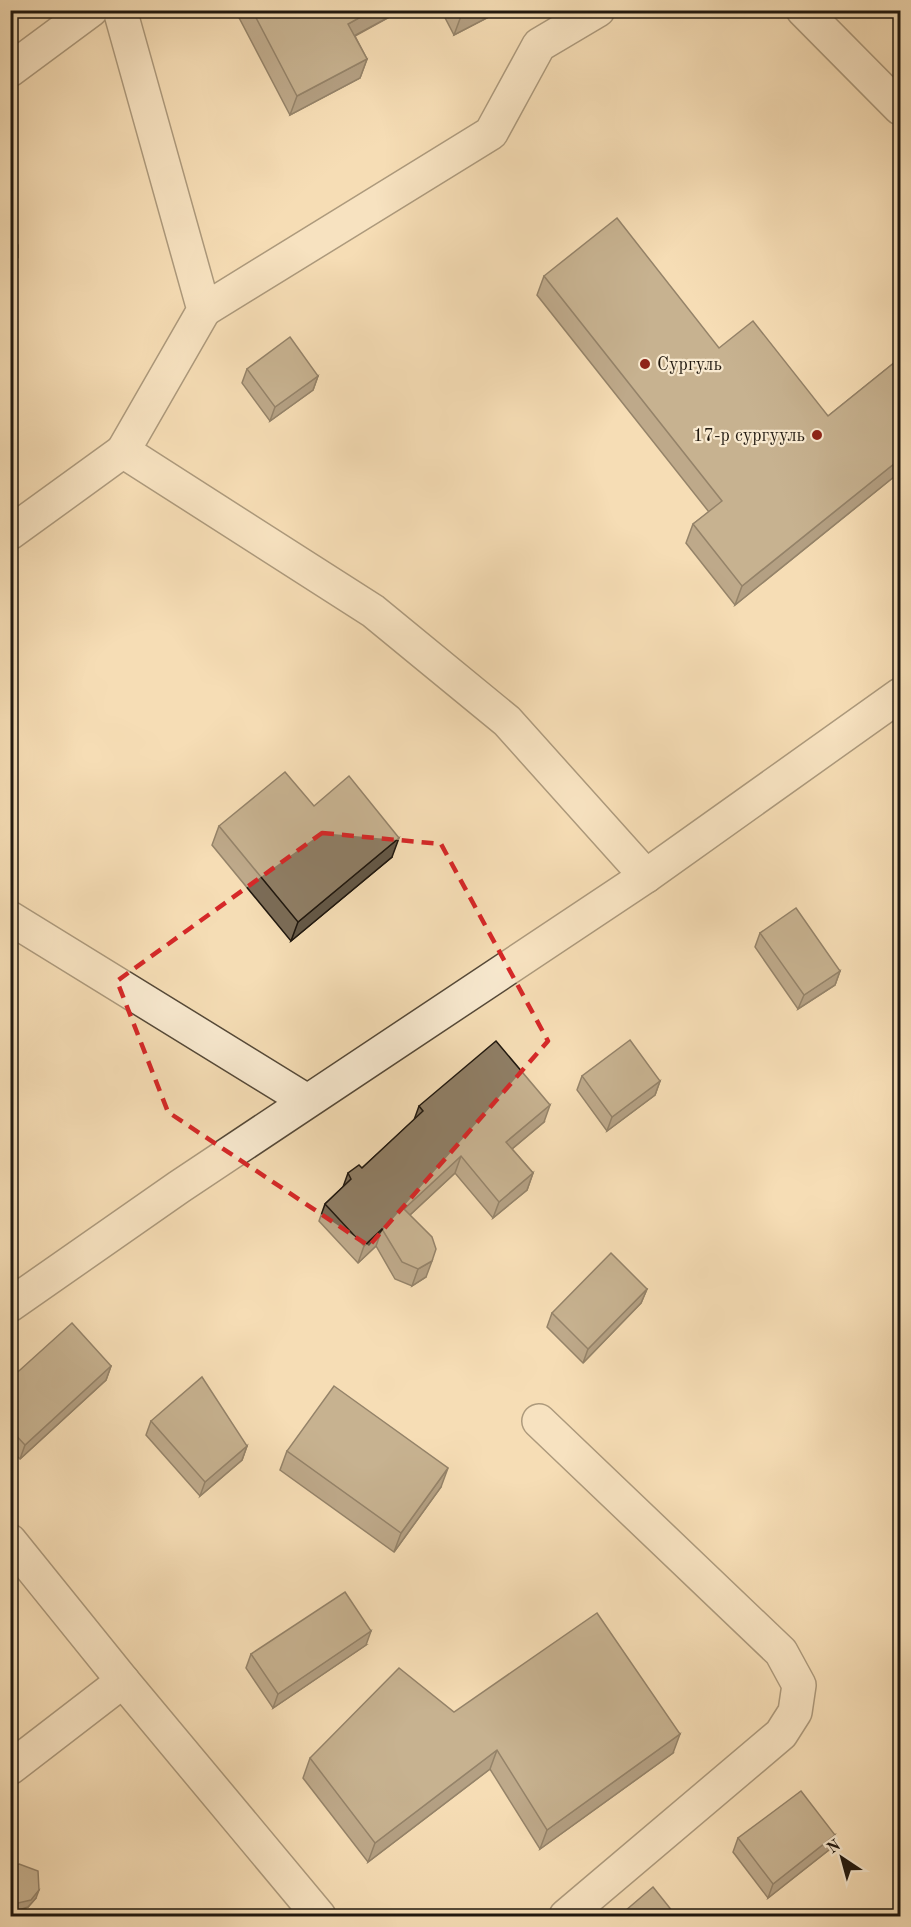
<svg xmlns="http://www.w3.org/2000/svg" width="911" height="1927" font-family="'Old Standard TT',serif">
	<rect width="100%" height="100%" fill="#f5ddb5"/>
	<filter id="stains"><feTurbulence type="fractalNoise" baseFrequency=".00333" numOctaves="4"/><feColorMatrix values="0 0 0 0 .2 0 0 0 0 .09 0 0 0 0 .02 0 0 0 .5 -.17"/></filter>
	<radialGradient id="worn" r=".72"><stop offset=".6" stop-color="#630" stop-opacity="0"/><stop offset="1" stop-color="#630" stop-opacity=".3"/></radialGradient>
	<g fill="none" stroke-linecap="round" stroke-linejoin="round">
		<defs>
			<g id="minor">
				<path d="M 120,10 L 204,310 L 123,451 L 373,611 L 507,721 L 646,876"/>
				<path d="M 803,10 L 900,108"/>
				<path d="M 10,70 L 91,10"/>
				<path d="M 204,310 L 491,133 L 539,45 L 598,10"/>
				<path d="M 10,533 L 123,451"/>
				<path d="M 10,918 L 307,1101"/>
				<path d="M 10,1305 L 179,1187 L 646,876 L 900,695"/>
				<path d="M 539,1421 L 781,1652 L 799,1685 L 795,1712 L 781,1734 L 566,1916"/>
				<path d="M 10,1541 L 123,1681 L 319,1916"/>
				<path d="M 10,1768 L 123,1681"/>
			</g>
		</defs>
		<use href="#minor" stroke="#554938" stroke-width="36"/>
		<use href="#minor" stroke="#f8e9cf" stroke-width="33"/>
	</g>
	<g fill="#7b6c57" stroke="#20180f" stroke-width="1.5">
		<path d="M 235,10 L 402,10 L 355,36 L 367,59 L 360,78 L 290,115 Z"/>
		<path d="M 441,10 L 502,10 L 454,35 Z"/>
		<path d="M 544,276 L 719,348 L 828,416 L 900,358 L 900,472 L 735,605 L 686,543 L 693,524 L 709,512 L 537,295 Z"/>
		<path d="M 247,369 L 318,376 L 313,390 L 270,421 L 242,383 Z"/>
		<path d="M 314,806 L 392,857 L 291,941 L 212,845 L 219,826 Z"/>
		<path d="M 760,933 L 840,971 L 835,985 L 798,1009 L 755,947 Z"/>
		<path d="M 582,1076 L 660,1081 L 655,1095 L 607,1131 L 577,1090 Z"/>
		<path d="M 419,1106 L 544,1122 L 512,1149 L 533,1173 L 527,1190 L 493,1218 L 455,1173 L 410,1215 L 426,1277 L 412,1286 L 395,1279 L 376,1246 L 358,1263 L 319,1221 L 325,1204 L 343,1187 L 348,1173 L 362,1168 L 414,1120 Z"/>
		<path d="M 647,1289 L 641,1303 L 583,1363 L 547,1327 L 552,1313 Z"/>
		<path d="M 899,1306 L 900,1308 L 900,1329 L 894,1320 Z"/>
		<path d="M 111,1366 L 106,1380 L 20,1459 L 10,1449 L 10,1379 Z"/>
		<path d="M 151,1421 L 247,1446 L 242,1460 L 200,1496 L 146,1435 Z"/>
		<path d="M 287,1451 L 441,1487 L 394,1552 L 280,1470 Z"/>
		<path d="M 366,1645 L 273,1708 L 246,1668 L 251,1654 Z"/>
		<path d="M 454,1712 L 673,1753 L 540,1849 L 490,1769 L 368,1862 L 303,1778 L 310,1758 Z"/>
		<path d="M 835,1835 L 830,1849 L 768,1898 L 733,1852 L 738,1838 Z"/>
		<path d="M 10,1868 L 36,1898 L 28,1907 L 16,1911 L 10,1908 Z"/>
	</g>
	<g fill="#645847" stroke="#20180f" stroke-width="1.5">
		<path d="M 373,10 L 402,10 L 341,43 L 348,24 Z"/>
		<path d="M 472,10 L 502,10 L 454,35 L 461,16 Z"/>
		<path d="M 367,59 L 360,78 L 290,115 L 297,96 Z"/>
		<path d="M 18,257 L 15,264 L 10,272 L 10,266 Z"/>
		<path d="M 318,376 L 313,390 L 270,421 L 275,407 Z"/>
		<path d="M 900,459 L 900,472 L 735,605 L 742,586 Z"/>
		<path d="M 399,838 L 392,857 L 291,941 L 298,922 Z"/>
		<path d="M 840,971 L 835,985 L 798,1009 L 804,995 Z"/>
		<path d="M 660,1081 L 655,1095 L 607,1131 L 612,1117 Z"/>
		<path d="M 550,1105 L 544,1122 L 500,1159 L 506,1142 Z"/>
		<path d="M 461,1156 L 455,1173 L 398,1226 L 404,1209 Z"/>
		<path d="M 533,1173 L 527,1190 L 493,1218 L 499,1202 Z"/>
		<path d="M 382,1229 L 376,1246 L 358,1263 L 364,1246 Z"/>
		<path d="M 432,1261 L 426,1277 L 412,1286 L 418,1269 Z"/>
		<path d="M 647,1289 L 641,1303 L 583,1363 L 588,1349 Z"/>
		<path d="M 111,1366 L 106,1380 L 20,1459 L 25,1445 Z"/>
		<path d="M 247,1446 L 242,1460 L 200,1496 L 205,1482 Z"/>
		<path d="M 448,1468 L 441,1487 L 394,1552 L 401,1533 Z"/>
		<path d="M 371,1631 L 366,1645 L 273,1708 L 278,1694 Z"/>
		<path d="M 680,1734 L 673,1753 L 540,1849 L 547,1830 Z"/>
		<path d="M 497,1750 L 490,1769 L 368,1862 L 375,1843 Z"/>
		<path d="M 835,1835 L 830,1849 L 768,1898 L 773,1884 Z"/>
		<path d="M 39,1890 L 36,1898 L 28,1907 L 16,1911 L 18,1903 Z"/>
	</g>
	<g fill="#8f7e65" stroke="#20180f" stroke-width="1.5">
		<path d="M 252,10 L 373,10 L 348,24 L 367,59 L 297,96 Z"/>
		<path d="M 458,10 L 472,10 L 461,16 Z"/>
		<path d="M 617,218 L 719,348 L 753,321 L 828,416 L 900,358 L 900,459 L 742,586 L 693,524 L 722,501 L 544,276 Z"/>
		<path d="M 10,234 L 18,245 L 18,257 L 14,265 L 10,266 Z"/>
		<path d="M 290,337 L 318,376 L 275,407 L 247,369 Z"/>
		<path d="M 10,676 L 13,677 L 17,687 L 15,695 L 10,703 Z"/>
		<path d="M 285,772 L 314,806 L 349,776 L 399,838 L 298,922 L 219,826 Z"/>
		<path d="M 796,908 L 840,971 L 804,995 L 760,933 Z"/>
		<path d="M 630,1040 L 660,1081 L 612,1117 L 582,1076 Z"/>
		<path d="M 496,1041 L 550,1105 L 506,1142 L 533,1173 L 499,1202 L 461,1156 L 404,1209 L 432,1237 L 436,1249 L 432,1261 L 418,1269 L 402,1262 L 382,1229 L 364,1246 L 325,1204 L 351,1179 L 348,1173 L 359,1165 L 362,1168 L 423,1111 L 419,1106 Z"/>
		<path d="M 611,1253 L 647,1289 L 588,1349 L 552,1313 Z"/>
		<path d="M 72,1323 L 111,1366 L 25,1445 L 10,1429 L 10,1379 Z"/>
		<path d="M 202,1377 L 247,1446 L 205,1482 L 151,1421 Z"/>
		<path d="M 334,1386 L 448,1468 L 401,1533 L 287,1451 Z"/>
		<path d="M 345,1592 L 371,1631 L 278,1694 L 251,1654 Z"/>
		<path d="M 597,1613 L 680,1734 L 547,1830 L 497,1750 L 375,1843 L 310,1758 L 399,1668 L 454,1712 Z"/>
		<path d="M 801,1791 L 835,1835 L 773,1884 L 738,1838 Z"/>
		<path d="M 19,1864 L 38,1871 L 39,1890 L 31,1900 L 18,1903 L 10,1899 L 10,1868 Z"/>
		<path d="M 653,1887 L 677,1917 L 618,1917 Z"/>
	</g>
	<path d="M0 0H911V1927H0ZM 322,833 L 441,844 L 548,1041 L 369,1246 L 168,1112 L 117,981 Z" fill="#f5ddb5" fill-opacity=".55" fill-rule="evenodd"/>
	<path fill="none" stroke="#d62828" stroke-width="4.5" stroke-dasharray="12 8" stroke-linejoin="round" d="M 322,833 L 441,844 L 548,1041 L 369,1246 L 168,1112 L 117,981 Z"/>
	<g fill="#8f2418" stroke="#f8e9cf" stroke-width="2">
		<circle cx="645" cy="364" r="6"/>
		<circle cx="817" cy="435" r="6"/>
	</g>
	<g text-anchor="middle" stroke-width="4.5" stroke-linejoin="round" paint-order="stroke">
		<g font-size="18" fill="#20180f" stroke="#f8e9cf" text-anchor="start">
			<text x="657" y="370">Сургуль</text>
			<text x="805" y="441" text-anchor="end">17-р сургууль</text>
		</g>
	</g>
	<rect width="911" height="1927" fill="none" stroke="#f5ddb5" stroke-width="36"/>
	<rect x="12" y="12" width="887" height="1903" fill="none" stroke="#20180f" stroke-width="3"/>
	<rect x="18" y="18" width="875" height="1891" fill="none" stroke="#20180f" stroke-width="1.5"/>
	<g transform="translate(842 1858) rotate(324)" stroke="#f8e9cf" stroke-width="4.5" paint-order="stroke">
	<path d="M0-4.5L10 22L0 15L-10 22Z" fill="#20180f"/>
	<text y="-9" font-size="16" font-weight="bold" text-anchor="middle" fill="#20180f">N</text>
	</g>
	<rect width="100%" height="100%" filter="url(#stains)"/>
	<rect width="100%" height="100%" fill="url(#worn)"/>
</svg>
